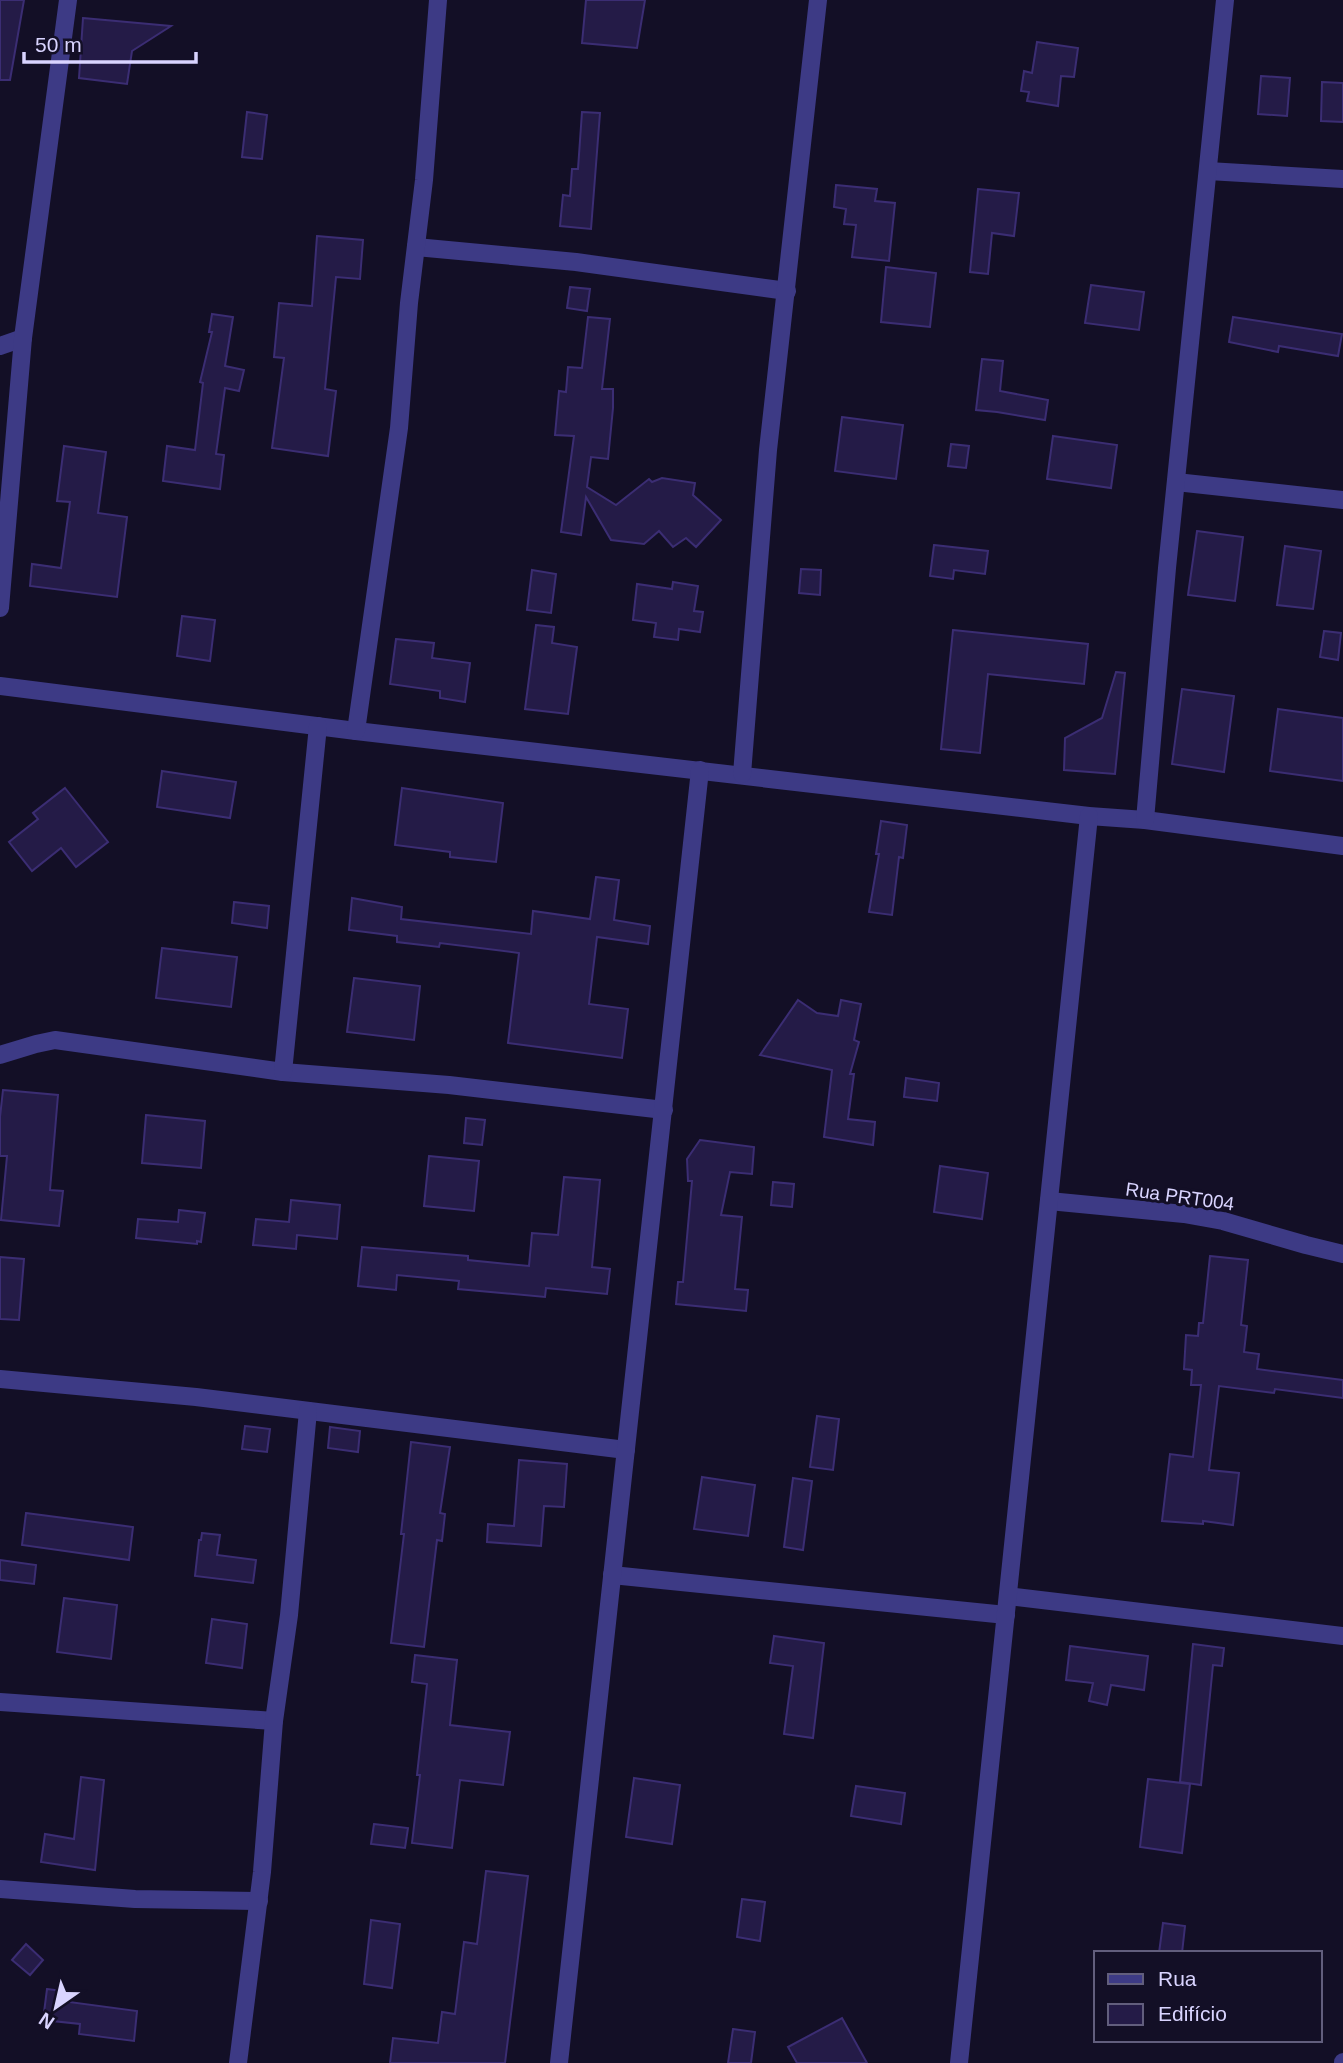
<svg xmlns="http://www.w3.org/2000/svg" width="1343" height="2063" font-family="Helvetica,sans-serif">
	<rect width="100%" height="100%" fill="#130f26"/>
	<g fill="#241b47" stroke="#3b2d73" stroke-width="2">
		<path d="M 0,0 L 24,0 L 10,80 L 0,80 Z"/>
		<path d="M 586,0 L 645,0 L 637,48 L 582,43 Z"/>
		<path d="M 83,18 L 171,26 L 132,51 L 127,84 L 79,78 Z"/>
		<path d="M 1037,42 L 1078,48 L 1074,77 L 1061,76 L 1058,106 L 1027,101 L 1029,92 L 1021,91 L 1024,71 L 1032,73 Z"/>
		<path d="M 1261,76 L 1290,78 L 1287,116 L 1258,114 Z"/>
		<path d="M 1322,82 L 1343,83 L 1343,122 L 1321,121 Z"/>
		<path d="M 247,112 L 267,115 L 262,159 L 242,157 Z"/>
		<path d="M 582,112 L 600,113 L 591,229 L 560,226 L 563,195 L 570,196 L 572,169 L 578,169 Z"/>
		<path d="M 836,185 L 877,189 L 875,201 L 895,203 L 889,261 L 852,257 L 856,225 L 844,224 L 846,209 L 834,207 Z"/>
		<path d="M 978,189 L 1019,193 L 1014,236 L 992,233 L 988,274 L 970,272 Z"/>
		<path d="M 317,236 L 363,240 L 360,279 L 336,277 L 325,389 L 336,391 L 328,456 L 272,448 L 284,358 L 274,357 L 279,303 L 312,306 Z"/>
		<path d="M 886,267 L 936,273 L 930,327 L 881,322 Z"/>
		<path d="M 1091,285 L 1144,292 L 1139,330 L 1085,323 Z"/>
		<path d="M 570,287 L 590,289 L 587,311 L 567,308 Z"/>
		<path d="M 212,314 L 233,317 L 225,366 L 244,370 L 239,391 L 225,388 L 216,454 L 224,455 L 220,489 L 163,481 L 167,446 L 195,450 L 203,383 L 200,382 L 212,332 L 209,332 Z"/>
		<path d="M 588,317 L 610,319 L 602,389 L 613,389 L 613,408 L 608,459 L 591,457 L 587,487 L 616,505 L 649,479 L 652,482 L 662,478 L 695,483 L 693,495 L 721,520 L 696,547 L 686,538 L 673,547 L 659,531 L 644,544 L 611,540 L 586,497 L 581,535 L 561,532 L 574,436 L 555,435 L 559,391 L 566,392 L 568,367 L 582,368 Z"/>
		<path d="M 1233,317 L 1342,334 L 1338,356 L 1279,346 L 1278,352 L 1229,342 Z"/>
		<path d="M 982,359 L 1003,361 L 1000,391 L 1048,400 L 1045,420 L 997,412 L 976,410 Z"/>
		<path d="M 842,417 L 903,425 L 896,479 L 835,471 Z"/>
		<path d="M 1053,436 L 1117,445 L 1111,488 L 1047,479 Z"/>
		<path d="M 951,444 L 969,446 L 966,468 L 948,466 Z"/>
		<path d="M 64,446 L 106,452 L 98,513 L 127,517 L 117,597 L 30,586 L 32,564 L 61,568 L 70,502 L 57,501 Z"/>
		<path d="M 1197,531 L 1243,537 L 1235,601 L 1188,595 Z"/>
		<path d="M 934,545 L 988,551 L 985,574 L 954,570 L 953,579 L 930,576 Z"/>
		<path d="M 1285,546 L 1321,551 L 1313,609 L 1277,605 Z"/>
		<path d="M 801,569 L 821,570 L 820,595 L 799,593 Z"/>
		<path d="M 532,570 L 556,574 L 551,613 L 527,610 Z"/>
		<path d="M 673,582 L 698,586 L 694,611 L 703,612 L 700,632 L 679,629 L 678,640 L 654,637 L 656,623 L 633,620 L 637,584 L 672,589 Z"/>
		<path d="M 182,616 L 215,620 L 210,661 L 177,656 Z"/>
		<path d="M 536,625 L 554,627 L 552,643 L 577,647 L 568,714 L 525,709 Z"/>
		<path d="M 953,630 L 1088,644 L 1084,684 L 988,674 L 980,753 L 941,749 Z"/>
		<path d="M 1324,631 L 1341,633 L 1338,660 L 1320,657 Z"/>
		<path d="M 396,639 L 434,643 L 432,658 L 470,663 L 465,702 L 440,698 L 440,691 L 390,684 Z"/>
		<path d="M 1116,672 L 1125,673 L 1115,774 L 1064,770 L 1065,738 L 1102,718 Z"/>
		<path d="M 1182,689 L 1234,696 L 1224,772 L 1172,764 Z"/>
		<path d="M 1278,709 L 1343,718 L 1343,781 L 1270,771 Z"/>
		<path d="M 162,771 L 236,782 L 230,818 L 157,807 Z"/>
		<path d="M 65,788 L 108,842 L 76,867 L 61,848 L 32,871 L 9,842 L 38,819 L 33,813 Z"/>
		<path d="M 402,788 L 503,803 L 496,862 L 450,857 L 450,852 L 395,845 Z"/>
		<path d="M 881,821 L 907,825 L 903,858 L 899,857 L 892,915 L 869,912 L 879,854 L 876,854 Z"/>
		<path d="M 596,877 L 619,880 L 614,920 L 650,926 L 648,944 L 597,937 L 589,1004 L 628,1009 L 622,1058 L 508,1043 L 519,953 L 440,943 L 439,947 L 397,942 L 397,936 L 349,930 L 352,898 L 402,907 L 401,919 L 531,934 L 533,911 L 590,919 Z"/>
		<path d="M 234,902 L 269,906 L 267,928 L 232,923 Z"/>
		<path d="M 162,948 L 237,957 L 231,1007 L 156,998 Z"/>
		<path d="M 354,978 L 420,986 L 414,1040 L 347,1032 Z"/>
		<path d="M 798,1000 L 817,1013 L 838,1016 L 841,1000 L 861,1004 L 854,1040 L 859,1042 L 850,1074 L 854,1074 L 848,1119 L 875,1122 L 873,1145 L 824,1137 L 832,1070 L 760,1055 Z"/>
		<path d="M 906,1078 L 939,1083 L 937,1101 L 904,1097 Z"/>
		<path d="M 3,1090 L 58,1095 L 50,1190 L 63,1191 L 59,1226 L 1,1220 L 7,1156 L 0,1156 L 0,1117 Z"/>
		<path d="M 146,1115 L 205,1121 L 201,1168 L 142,1163 Z"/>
		<path d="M 466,1118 L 485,1120 L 482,1145 L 464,1143 Z"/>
		<path d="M 700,1140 L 754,1147 L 752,1174 L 730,1172 L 721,1215 L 742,1217 L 735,1289 L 748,1290 L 746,1311 L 676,1304 L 678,1282 L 683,1282 L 692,1181 L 688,1181 L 687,1159 Z"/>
		<path d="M 429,1156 L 479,1161 L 474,1211 L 424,1206 Z"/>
		<path d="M 940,1166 L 988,1173 L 982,1219 L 934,1212 Z"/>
		<path d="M 564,1177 L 600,1180 L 592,1267 L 610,1269 L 607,1294 L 546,1288 L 545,1297 L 458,1289 L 459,1281 L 397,1275 L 396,1290 L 358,1286 L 362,1247 L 468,1256 L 468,1260 L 529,1266 L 532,1233 L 558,1235 Z"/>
		<path d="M 773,1182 L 794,1184 L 792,1207 L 771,1205 Z"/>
		<path d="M 291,1200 L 340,1205 L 337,1239 L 297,1235 L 296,1249 L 253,1245 L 256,1219 L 289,1222 Z"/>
		<path d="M 179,1210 L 205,1213 L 201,1242 L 197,1241 L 197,1244 L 136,1238 L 138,1219 L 178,1222 Z"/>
		<path d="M 1210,1256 L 1248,1260 L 1241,1325 L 1247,1326 L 1244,1352 L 1259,1354 L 1257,1369 L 1343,1380 L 1343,1398 L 1275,1389 L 1274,1393 L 1219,1386 L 1209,1470 L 1239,1473 L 1233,1525 L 1203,1521 L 1203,1524 L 1162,1521 L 1170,1454 L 1193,1457 L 1201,1385 L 1191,1385 L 1192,1370 L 1184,1369 L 1186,1335 L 1198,1336 L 1199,1323 L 1203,1323 Z"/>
		<path d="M 0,1257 L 24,1259 L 19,1320 L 0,1319 Z"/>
		<path d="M 817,1416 L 839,1419 L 833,1470 L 810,1467 Z"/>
		<path d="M 245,1426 L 270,1429 L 267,1452 L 242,1449 Z"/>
		<path d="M 330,1427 L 360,1431 L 358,1452 L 328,1448 Z"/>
		<path d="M 411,1442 L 450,1447 L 440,1513 L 445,1514 L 442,1541 L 437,1540 L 424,1647 L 391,1643 L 404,1534 L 401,1534 Z"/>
		<path d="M 519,1460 L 567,1464 L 564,1507 L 544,1506 L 541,1546 L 487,1542 L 488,1524 L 514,1526 Z"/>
		<path d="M 702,1477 L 755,1485 L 748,1536 L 694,1529 Z"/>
		<path d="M 793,1478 L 812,1481 L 803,1550 L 784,1547 Z"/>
		<path d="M 26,1513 L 133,1527 L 129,1560 L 22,1545 Z"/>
		<path d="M 202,1533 L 220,1535 L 217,1555 L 256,1560 L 253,1583 L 195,1576 L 199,1540 L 201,1540 Z"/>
		<path d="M 0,1560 L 36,1565 L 34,1584 L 0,1580 Z"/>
		<path d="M 64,1598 L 117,1605 L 111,1659 L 57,1652 Z"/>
		<path d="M 212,1619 L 247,1624 L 242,1668 L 206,1663 Z"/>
		<path d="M 774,1636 L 824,1643 L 813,1738 L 784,1734 L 793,1666 L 770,1663 Z"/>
		<path d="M 1193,1644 L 1224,1648 L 1222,1666 L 1213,1665 L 1201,1785 L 1180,1782 Z"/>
		<path d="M 1070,1646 L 1148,1656 L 1144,1690 L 1111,1685 L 1107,1705 L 1089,1701 L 1093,1683 L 1066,1680 Z"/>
		<path d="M 415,1655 L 457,1660 L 450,1725 L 510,1732 L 503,1785 L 460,1780 L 452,1848 L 412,1843 L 420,1775 L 417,1775 L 427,1684 L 412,1682 Z"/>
		<path d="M 81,1777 L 104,1780 L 95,1870 L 41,1862 L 45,1834 L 74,1839 Z"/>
		<path d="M 634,1778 L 680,1785 L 672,1844 L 626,1837 Z"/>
		<path d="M 1148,1779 L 1190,1784 L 1182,1853 L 1140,1847 Z"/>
		<path d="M 856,1786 L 905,1793 L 901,1824 L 851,1816 Z"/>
		<path d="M 374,1824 L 408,1828 L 405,1848 L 371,1844 Z"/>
		<path d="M 486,1871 L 528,1876 L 505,2063 L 390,2063 L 393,2038 L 438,2043 L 442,2012 L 455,2014 L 464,1942 L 477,1944 Z"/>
		<path d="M 742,1899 L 765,1902 L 760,1941 L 737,1937 Z"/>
		<path d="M 371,1920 L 400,1924 L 392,1988 L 364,1984 Z"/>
		<path d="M 1163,1923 L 1185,1926 L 1182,1953 L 1159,1953 Z"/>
		<path d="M 26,1944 L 43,1960 L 30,1975 L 12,1960 Z"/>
		<path d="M 47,1989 L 71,1992 L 69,2002 L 137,2011 L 134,2041 L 79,2034 L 80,2024 L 43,2020 Z"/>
		<path d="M 842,2018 L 867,2063 L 797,2063 L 788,2047 Z"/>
		<path d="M 733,2029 L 755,2032 L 751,2063 L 728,2063 Z"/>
	</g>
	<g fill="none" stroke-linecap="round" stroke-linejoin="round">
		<g stroke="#3d3a85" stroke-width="18">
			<path d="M 1208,171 L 1343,179"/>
			<path d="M 416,247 L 576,262 L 787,291"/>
			<path d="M 0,346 L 23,338"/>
			<path d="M 1176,482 L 1343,500"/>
			<path d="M 0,608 L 23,338 L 68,0"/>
			<path d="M 0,686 L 356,731 L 1089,816 L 1145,820 L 1343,846"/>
			<path d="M 356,731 L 399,428 L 409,303 L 424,180 L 438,0"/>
			<path d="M 742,774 L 768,450 L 818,0"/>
			<path d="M 1145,820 L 1167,568 L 1225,0"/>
			<path d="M 0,1055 L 36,1044 L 55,1040 L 283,1072 L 449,1085 L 664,1110"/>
			<path d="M 283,1072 L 318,726"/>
			<path d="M 1049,1201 L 1184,1214 L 1223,1221 L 1306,1245 L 1343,1254"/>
			<path d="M 0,1379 L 196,1397 L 626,1450"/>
			<path d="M 612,1575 L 1006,1615"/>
			<path d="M 1008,1596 L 1343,1636"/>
			<path d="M 0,1702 L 274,1721"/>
			<path d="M 0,1889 L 135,1899 L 259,1901"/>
			<path d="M 238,2063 L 262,1872 L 274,1721 L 289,1615 L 308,1411"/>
			<path d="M 559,2063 L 700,770"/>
			<path d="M 959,2063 L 1089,816"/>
			<path d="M 1343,2063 L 1343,2062"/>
		</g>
	</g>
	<g text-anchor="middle" stroke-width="6" stroke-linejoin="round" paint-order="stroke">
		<g font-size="19" fill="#d9d4ff" stroke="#130f26">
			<text transform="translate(1180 1196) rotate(8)" y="7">Rua PRT004</text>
		</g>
	</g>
	<rect x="1094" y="1951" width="228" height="91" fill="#130f26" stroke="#625e7d" stroke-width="2"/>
	<rect x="1108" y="1974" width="35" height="10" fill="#3d3a85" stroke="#625e7d" stroke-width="2"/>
	<text x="1158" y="1986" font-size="21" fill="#d9d4ff">Rua</text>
	<rect x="1108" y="2004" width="35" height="21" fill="#241b47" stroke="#625e7d" stroke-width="2"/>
	<text x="1158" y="2021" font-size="21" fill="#d9d4ff">Edifício</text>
	<g transform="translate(56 2007) rotate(214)" stroke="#130f26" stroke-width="5" paint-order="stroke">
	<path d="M0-5L12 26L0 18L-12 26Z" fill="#d9d4ff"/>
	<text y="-10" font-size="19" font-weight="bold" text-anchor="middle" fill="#d9d4ff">N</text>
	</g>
	<path d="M24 52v10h172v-10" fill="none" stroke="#d9d4ff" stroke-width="3.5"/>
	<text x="35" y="52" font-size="21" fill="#d9d4ff" stroke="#130f26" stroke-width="5" paint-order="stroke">50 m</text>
</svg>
